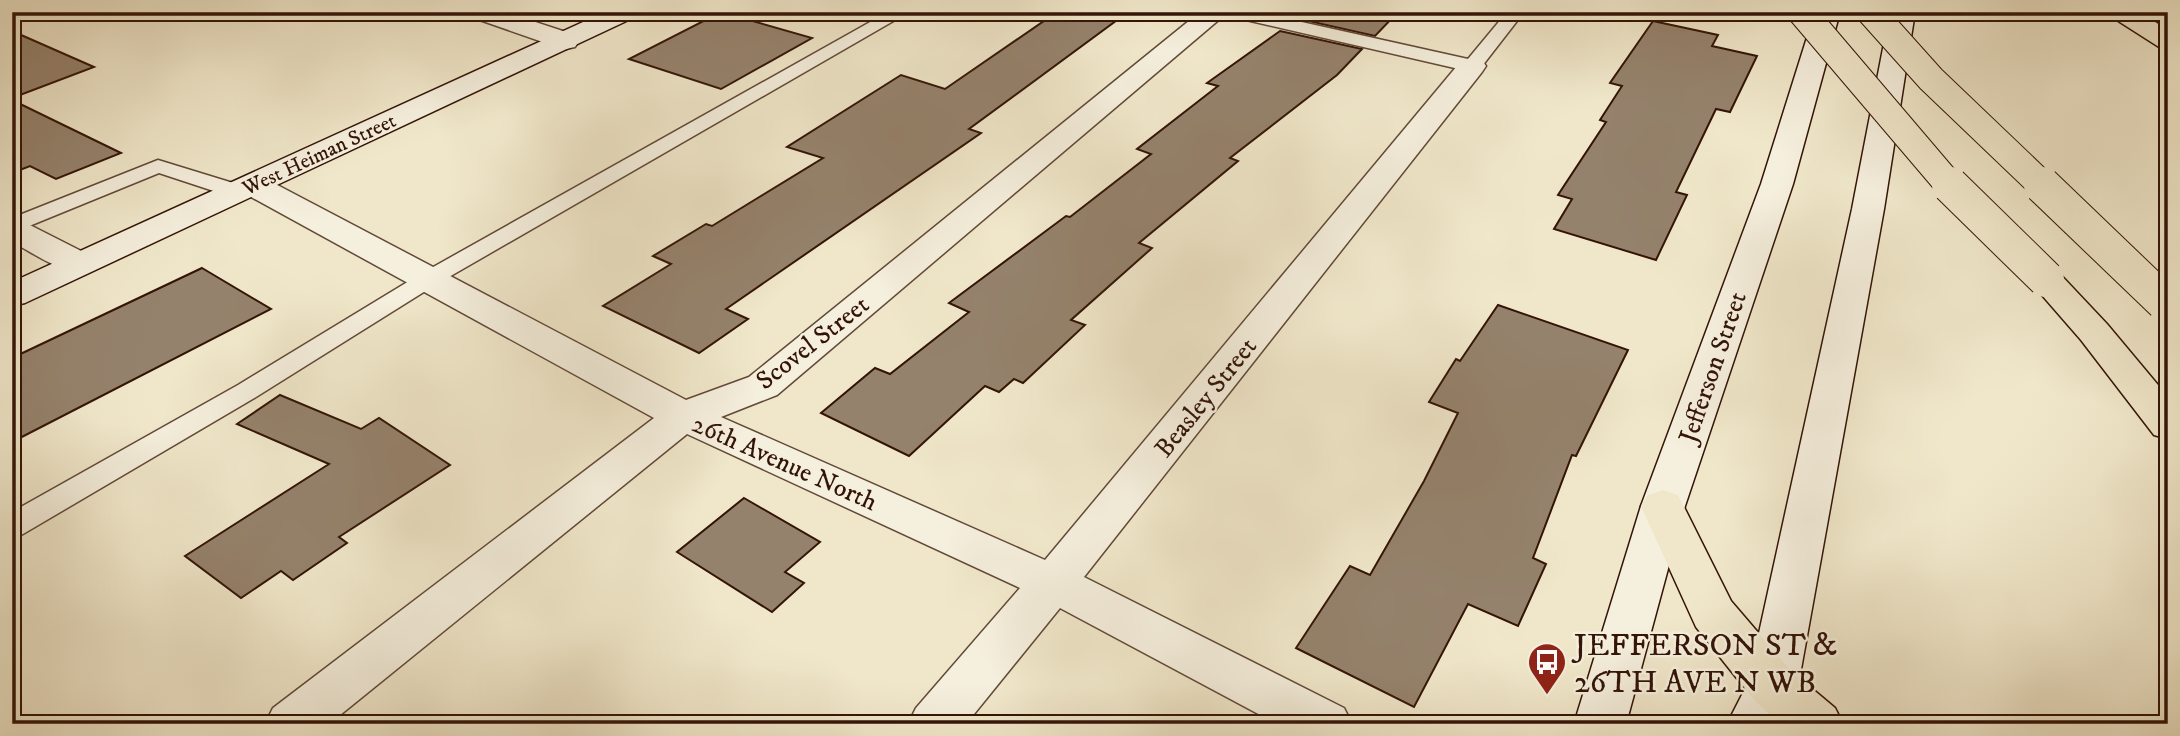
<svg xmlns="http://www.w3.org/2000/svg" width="2180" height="736" font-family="'IM FELL DW Pica',serif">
	<rect width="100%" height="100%" fill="#f0e7ca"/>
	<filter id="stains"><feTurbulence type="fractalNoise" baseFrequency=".00286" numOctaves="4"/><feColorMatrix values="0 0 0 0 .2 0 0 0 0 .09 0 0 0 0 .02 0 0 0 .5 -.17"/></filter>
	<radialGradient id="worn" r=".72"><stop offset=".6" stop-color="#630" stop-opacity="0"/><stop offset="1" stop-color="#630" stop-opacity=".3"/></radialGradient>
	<g fill="#95826c" stroke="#331407" stroke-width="2">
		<path d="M 721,12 L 812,38 L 721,89 L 629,59 Z"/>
		<path d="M 1057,12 L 1128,12 L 969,129 L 981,133 L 726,309 L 748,319 L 699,353 L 603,306 L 671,264 L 653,256 L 706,224 L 712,226 L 823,158 L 787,147 L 901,75 L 945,89 Z"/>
		<path d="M 1301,12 L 1398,12 L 1375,36 L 1295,18 Z"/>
		<path d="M 1653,21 L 1718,35 L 1712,46 L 1757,56 L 1730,112 L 1716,109 L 1676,192 L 1687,195 L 1656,260 L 1554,229 L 1572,199 L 1558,195 L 1606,122 L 1600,120 L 1622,86 L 1610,83 Z"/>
		<path d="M 12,31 L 94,67 L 12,98 Z"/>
		<path d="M 1280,31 L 1362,49 L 1337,75 L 1230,158 L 1238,161 L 1139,243 L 1152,248 L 1071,320 L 1085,325 L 1023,383 L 1014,379 L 999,392 L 985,386 L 909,456 L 821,413 L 875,368 L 890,374 L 969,312 L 949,303 L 1066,216 L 1070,217 L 1151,154 L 1137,149 L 1218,86 L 1207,83 Z"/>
		<path d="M 12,100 L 121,153 L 56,179 L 30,166 L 12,173 Z"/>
		<path d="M 202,268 L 271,309 L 12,442 L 12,358 Z"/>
		<path d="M 1498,305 L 1628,350 L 1576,456 L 1572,455 L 1533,558 L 1546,564 L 1518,626 L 1468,604 L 1414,707 L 1296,648 L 1350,566 L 1370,575 L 1424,481 L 1458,413 L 1429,402 L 1456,359 L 1460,361 Z"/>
		<path d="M 280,395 L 361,429 L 379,418 L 450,465 L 339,537 L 347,543 L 293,580 L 281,571 L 241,598 L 185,556 L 329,464 L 237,424 Z"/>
		<path d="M 744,498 L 820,542 L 785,572 L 804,583 L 772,612 L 677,552 Z"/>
	</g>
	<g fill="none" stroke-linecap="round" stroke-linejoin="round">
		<defs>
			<g id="lane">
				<path d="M 888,12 L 909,12 L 435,285 L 256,397 L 23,534 L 12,537 L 12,512 L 238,385 L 419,275 Z"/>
				<path d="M 1225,12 L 1257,12 L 1468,59 L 1507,12 L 1524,12 L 1479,70 L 1472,72 L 1233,17 Z"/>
				<path d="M 158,160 L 246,187 L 249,192 L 246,197 L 238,199 L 159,173 L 12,233 L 12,218 Z"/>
			</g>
			<g id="street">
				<path d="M 468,12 L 505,12 L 575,35 L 579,41 L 575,47 L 566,49 L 557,47 L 471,17 Z"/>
				<path d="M 1200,12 L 1228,12 L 777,395 L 721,417 L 1045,560 L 1462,60 L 1472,58 L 1482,60 L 1486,66 L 1482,72 L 1084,577 L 1344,708 L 1352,724 L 1277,724 L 1060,608 L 966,724 L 908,724 L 916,708 L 1020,588 L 687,434 L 329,724 L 265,724 L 273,708 L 654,418 L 242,192 L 237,185 L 242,178 L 253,176 L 264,178 L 686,400 L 749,377 Z"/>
				<path d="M 12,219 L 24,222 L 91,256 L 96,263 L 91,270 C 64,277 36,254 12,242 Z"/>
			</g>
			<g id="secondary">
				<path d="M 605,12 L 638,12 L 635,17 L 25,303 L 12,306 L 12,282 Z"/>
				<path d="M 1815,12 L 1840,12 L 1793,184 L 1685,506 L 1626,724 L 1574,724 L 1641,506 L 1761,184 Z"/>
				<path d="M 1890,12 L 1915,12 L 1884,209 L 1798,686 L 1780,724 L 1727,724 L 1748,683 L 1852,209 Z"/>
			</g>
			<g id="highway">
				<path d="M 2109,12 L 2139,12 L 2168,30 L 2168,49 L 2159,47 L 2112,17 Z"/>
				<path d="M 2046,268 L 2058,272 L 2107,324 L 2168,397 L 2168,439 L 2154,435 L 2081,340 L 2034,286 L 2028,279 L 2034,272 Z"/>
				<path d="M 1663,490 L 1678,495 L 1731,601 L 1791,671 L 1835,708 L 1843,724 L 1780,724 L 1755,701 L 1696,627 L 1641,506 L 1648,495 Z"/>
			</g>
		</defs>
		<use href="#lane" stroke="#624938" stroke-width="3"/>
		<use href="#street" stroke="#624938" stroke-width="3"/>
		<use href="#secondary" stroke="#331407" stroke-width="3"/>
		<use href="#highway" stroke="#331407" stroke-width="3"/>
		<use href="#lane" fill="#f5efdd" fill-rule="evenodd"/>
		<use href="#street" fill="#f5efdd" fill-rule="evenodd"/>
		<use href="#secondary" fill="#f5efdd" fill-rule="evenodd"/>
		<use href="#highway" fill="#f0e7ca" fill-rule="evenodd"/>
		<defs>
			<g id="highway-bridge-far1">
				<path d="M 1802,12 L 1951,187"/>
				<path d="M 1871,12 L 1931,79 L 2044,187"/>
			</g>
			<g id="highway-bridge">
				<path d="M 1950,185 L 2046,279"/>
				<path d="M 2042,185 L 2164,302"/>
			</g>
		</defs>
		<use href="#highway-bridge-far1" stroke="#331407" stroke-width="30" stroke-linecap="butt"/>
		<use href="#highway-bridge" stroke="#331407" stroke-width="38" stroke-linecap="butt"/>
		<use href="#highway-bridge-far1" stroke="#f0e7ca" stroke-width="28"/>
		<use href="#highway-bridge" stroke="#f0e7ca" stroke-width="36"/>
	</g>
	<defs>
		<symbol id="bus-pin" viewBox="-11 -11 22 30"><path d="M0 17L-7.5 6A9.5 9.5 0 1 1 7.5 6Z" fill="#8f2418" stroke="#f5efdd"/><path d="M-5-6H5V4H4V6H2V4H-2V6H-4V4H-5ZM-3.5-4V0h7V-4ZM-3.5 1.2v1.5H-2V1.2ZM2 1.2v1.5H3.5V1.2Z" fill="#fff"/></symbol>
	</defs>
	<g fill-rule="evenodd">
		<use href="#bus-pin" x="1525" y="640" width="44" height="60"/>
	</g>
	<g text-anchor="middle" stroke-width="5" stroke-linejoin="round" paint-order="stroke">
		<g font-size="21" fill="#331407" stroke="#f5efdd">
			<text transform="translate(319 154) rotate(-25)" y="7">West Heiman Street</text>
		</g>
		<g font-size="26" fill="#331407" stroke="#f5efdd">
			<text transform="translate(812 342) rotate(-38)" y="9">Scovel Street</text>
			<text transform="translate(1712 367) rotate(-71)" y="9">Jefferson Street</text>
			<text transform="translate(1205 397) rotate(-51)" y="9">Beasley Street</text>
			<text transform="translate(785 462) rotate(24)" y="9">26th Avenue North</text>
		</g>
		<g font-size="32" fill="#331407" stroke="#f5efdd" text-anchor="start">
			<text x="1574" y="655">JEFFERSON ST &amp;<tspan x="1574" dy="37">26TH AVE N WB</tspan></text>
		</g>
	</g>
	<rect width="2180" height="736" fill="none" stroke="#f0e7ca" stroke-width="42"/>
	<rect x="14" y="14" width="2152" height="708" fill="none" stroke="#331407" stroke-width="3.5"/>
	<rect x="21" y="21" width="2138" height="694" fill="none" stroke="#331407" stroke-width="2"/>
	<rect width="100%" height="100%" filter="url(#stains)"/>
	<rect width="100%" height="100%" fill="url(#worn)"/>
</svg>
